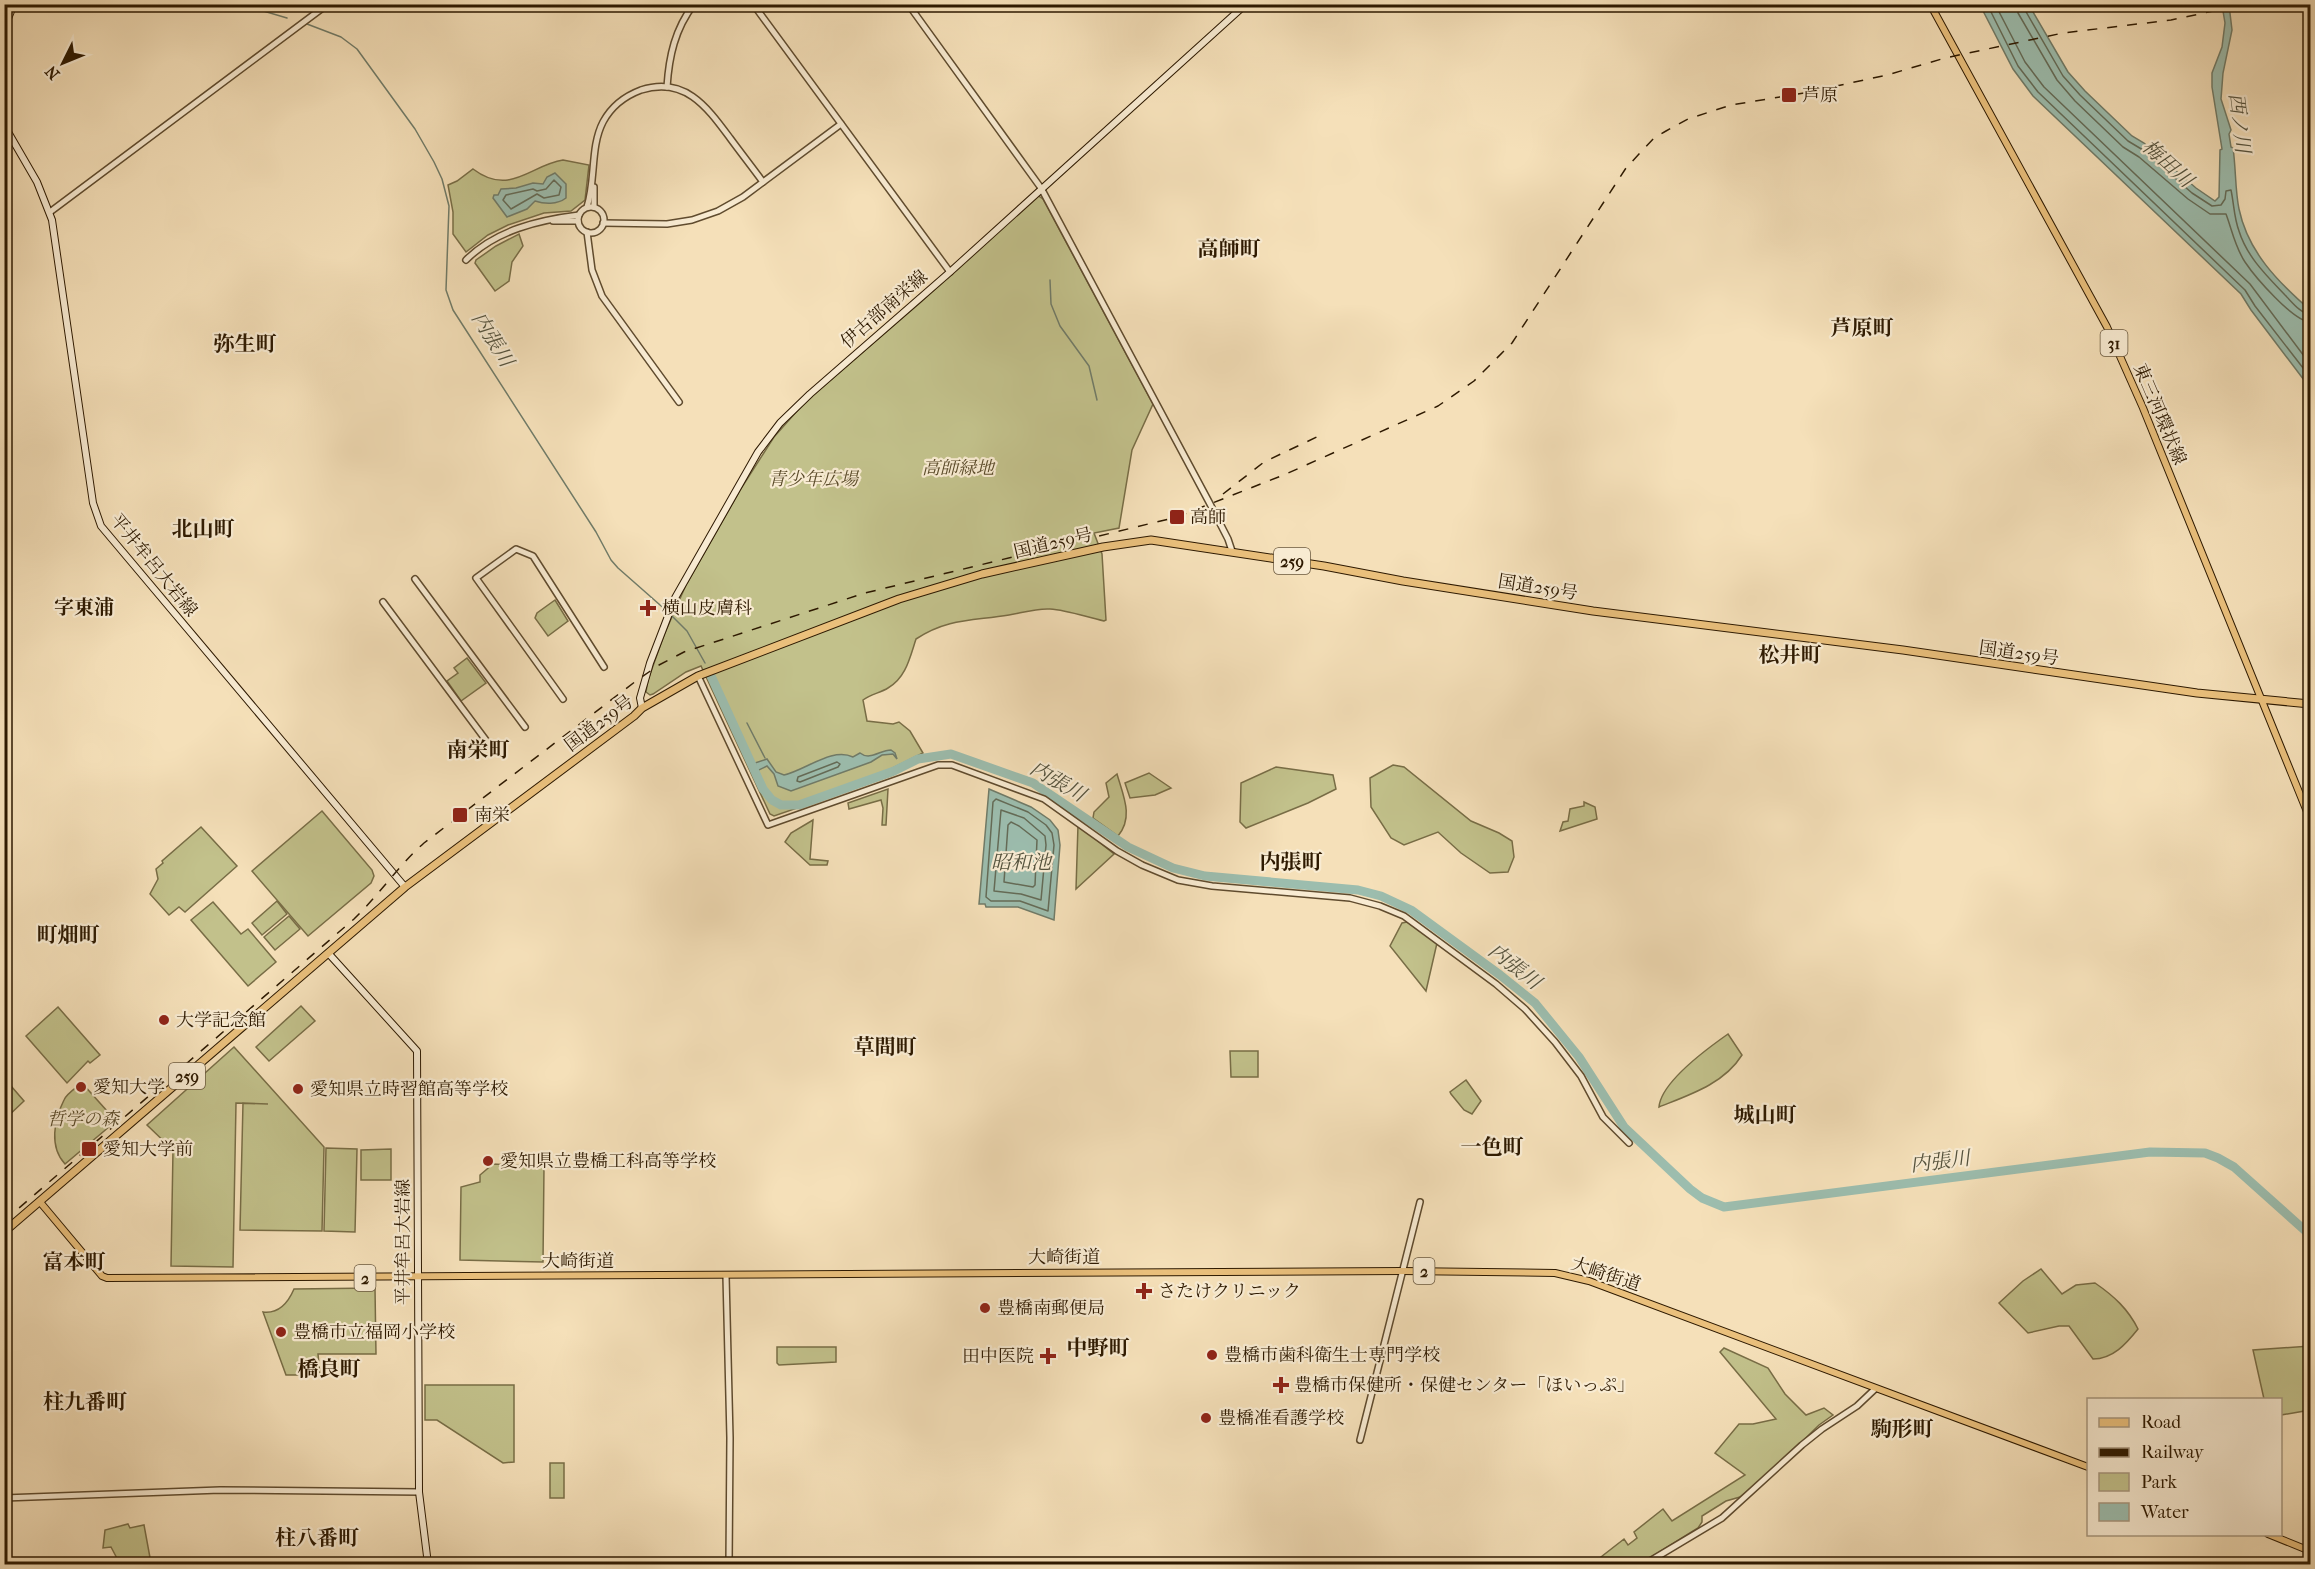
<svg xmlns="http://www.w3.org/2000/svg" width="2315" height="1569" font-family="'IM FELL French Canon','Noto Serif JP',serif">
	<rect width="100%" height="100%" fill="#f5e0b9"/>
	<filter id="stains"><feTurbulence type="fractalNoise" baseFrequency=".00333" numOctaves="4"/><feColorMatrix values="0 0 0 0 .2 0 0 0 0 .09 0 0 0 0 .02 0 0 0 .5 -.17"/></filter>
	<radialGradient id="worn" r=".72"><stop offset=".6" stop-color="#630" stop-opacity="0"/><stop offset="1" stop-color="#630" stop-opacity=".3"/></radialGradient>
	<g fill="#c2c18b" stroke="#786d46" stroke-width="1.5">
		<path d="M 563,160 L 589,165 L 585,200 L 571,211 L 544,213 L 508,225 L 488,235 L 466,252 L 453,234 L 453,212 L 448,185 L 457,181 L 473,169 C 510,197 530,165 563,160 Z"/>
		<path d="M 1037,195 L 1043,199 L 1153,404 L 1132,450 L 1119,528 L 1094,533 L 1102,554 L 1106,620 L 1104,621 C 1086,617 1067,610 1050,609 C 1037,608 1021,613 1009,615 C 973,621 948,618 916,639 C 910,657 906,678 888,688 C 880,693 871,694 863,700 L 867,721 L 893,724 L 899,722 L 910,731 L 923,753 L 891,769 L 893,775 L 774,816 L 770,814 L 701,666 L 686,672 L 653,694 L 650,695 L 646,692 L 648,680 L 664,635 L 686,585 L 742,487 L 774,437 L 805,402 L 921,302 Z"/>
		<path d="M 519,234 L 523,246 L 512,262 L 509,281 L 495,291 L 475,263 L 476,260 L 496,246 Z"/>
		<path d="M 555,600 L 568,621 L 548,636 L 535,618 L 537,613 Z"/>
		<path d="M 467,658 L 486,683 L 461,701 L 447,681 L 458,673 L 454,668 Z"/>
		<path d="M 1393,765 L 1404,767 L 1471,821 L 1499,833 L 1512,841 L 1514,857 L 1508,872 L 1490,873 L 1461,853 L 1438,832 L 1404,845 L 1391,838 L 1371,807 L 1370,778 Z"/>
		<path d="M 1276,767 L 1333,775 L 1336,789 L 1308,803 L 1246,828 L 1240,822 L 1241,783 Z"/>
		<path d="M 1149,773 L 1171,788 L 1155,795 L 1130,798 L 1125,783 Z"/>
		<path d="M 1117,774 C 1123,795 1134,817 1118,836 L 1093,818 L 1094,812 L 1109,797 L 1106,783 Z"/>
		<path d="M 888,789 L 886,825 L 882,825 L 883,808 L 881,800 L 849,809 L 848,803 Z"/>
		<path d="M 1584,802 L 1595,807 L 1597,819 L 1560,831 L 1563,822 L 1568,821 L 1570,809 L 1584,806 Z"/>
		<path d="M 322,811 L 372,870 L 374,876 L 371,883 L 308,936 L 252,871 Z"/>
		<path d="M 813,820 L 810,859 L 828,861 L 827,865 L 810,865 L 785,842 L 791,833 Z"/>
		<path d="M 1078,825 L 1114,854 L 1076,889 Z"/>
		<path d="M 201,827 L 237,866 L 185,912 L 179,907 L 169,915 L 150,894 L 158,879 L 156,869 L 163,863 L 162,861 Z"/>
		<path d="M 277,901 L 287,914 L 262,935 L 252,923 Z"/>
		<path d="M 213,902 L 241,934 L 248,929 L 276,962 L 248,986 L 191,920 Z"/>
		<path d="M 289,916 L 300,929 L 275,950 L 264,937 Z"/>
		<path d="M 1407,922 L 1437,943 L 1426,991 L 1390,946 L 1402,923 Z"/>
		<path d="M 301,1006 L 315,1021 L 269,1061 L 256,1047 Z"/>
		<path d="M 58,1007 L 100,1055 L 90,1063 L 88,1061 L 67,1083 L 26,1036 Z"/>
		<path d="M 1728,1034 L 1742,1055 C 1724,1084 1689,1095 1659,1107 C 1661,1082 1708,1048 1728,1034 Z"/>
		<path d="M 234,1047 L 324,1147 L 322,1231 L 240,1230 L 243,1103 L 268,1104 L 236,1103 L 233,1267 L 171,1266 L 173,1150 L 147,1125 Z"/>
		<path d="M 1230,1051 L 1258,1051 L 1258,1077 L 1231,1077 Z"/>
		<path d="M 5,1079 L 24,1101 L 5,1119 L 4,1119 Z"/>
		<path d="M 1466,1080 L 1481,1101 L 1472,1114 L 1464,1110 L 1451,1094 L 1450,1092 Z"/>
		<path d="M 82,1083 L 116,1121 L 65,1164 C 49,1147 54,1120 64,1100 C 67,1093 76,1088 82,1083 Z"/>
		<path d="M 326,1148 L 357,1149 L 355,1232 L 324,1231 Z"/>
		<path d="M 391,1149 L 391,1180 L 361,1180 L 361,1150 Z"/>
		<path d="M 493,1164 L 544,1167 L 543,1262 L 460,1260 L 461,1187 L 480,1182 L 480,1175 Z"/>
		<path d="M 2041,1269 L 2062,1294 L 2076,1285 L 2095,1283 C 2114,1296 2128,1309 2138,1329 C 2126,1344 2113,1359 2093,1359 L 2069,1326 L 2059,1326 L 2028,1333 L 1999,1303 L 2023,1281 Z"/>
		<path d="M 375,1288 L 376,1354 L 318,1354 L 320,1375 L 286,1375 L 263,1312 C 279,1314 288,1303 294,1289 Z"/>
		<path d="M 2310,1346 L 2310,1410 L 2281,1415 L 2280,1400 L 2264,1399 L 2253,1350 Z"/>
		<path d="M 777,1347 L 836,1347 L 836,1362 L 779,1365 L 777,1363 Z"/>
		<path d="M 1724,1348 L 1768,1368 L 1785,1394 L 1806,1415 L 1824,1408 L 1833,1415 L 1819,1425 L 1771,1472 L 1740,1497 L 1726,1501 L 1702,1516 L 1702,1522 L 1698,1528 L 1640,1564 L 1592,1564 L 1624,1539 L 1628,1545 L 1637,1538 L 1634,1532 L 1663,1509 L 1672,1521 L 1745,1475 L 1715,1453 L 1739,1424 L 1753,1424 L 1776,1419 L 1720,1352 Z"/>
		<path d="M 425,1385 L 514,1385 L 514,1462 L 503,1463 L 437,1420 L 425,1420 Z"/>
		<rect x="550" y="1463" width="14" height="35"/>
		<path d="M 128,1524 L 130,1528 L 144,1525 L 151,1563 L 120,1564 L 111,1547 L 103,1548 L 105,1530 Z"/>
	</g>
	<g fill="#9cbdae" stroke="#707b68" stroke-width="1.5">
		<path d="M 1980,5 L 2029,5 L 2068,72 L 2085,91 L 2132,136 L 2144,143 L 2196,188 L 2215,201 L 2219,197 L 2220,150 L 2222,149 L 2212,87 L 2212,73 L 2222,47 L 2225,23 L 2222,5 L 2229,5 L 2232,30 L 2223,73 L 2221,99 L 2231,130 L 2229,134 L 2231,147 L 2233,148 C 2236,168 2235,190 2239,209 C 2248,252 2278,282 2310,310 L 2310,388 L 2251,310 L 2241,294 L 2033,96 L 2013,69 Z"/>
		<path d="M 555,173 L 566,184 L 566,198 C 557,205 544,204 535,201 L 527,209 L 507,217 L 493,198 L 494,195 L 498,195 L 501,189 L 516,188 L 533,183 L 543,184 L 547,177 Z"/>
		<path d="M 891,750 L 895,753 L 897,759 L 893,754 L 882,755 L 871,762 L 791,791 L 778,786 L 774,774 L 767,766 L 757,771 L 755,763 L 767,759 L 776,772 L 784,775 C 806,770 832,747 853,757 L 860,753 C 870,761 880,750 891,750 Z"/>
		<path d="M 989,789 L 1031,807 L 1050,820 L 1058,830 L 1060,845 L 1054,920 L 1018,907 L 986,907 L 985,904 L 979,904 Z"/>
	</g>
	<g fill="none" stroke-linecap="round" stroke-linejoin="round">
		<g stroke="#646b57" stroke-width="1.5">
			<path d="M 1987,4 L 2018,66 L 2038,92 L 2245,290 L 2255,306 L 2310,377"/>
			<path d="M 1995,4 L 2025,62 L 2044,87 L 2250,284 L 2310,364"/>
			<path d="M 2017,4 L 2018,13 L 2057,80 L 2075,101 L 2123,147 L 2139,157 L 2188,199 L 2210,214 L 2226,214 C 2232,230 2235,247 2245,262 C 2255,277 2293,321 2310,322"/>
			<path d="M 2024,4 L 2025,10 L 2063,76 L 2080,95 L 2128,141 L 2143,150 L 2192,193 L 2212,206 L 2221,205 L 2225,199 L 2226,191 L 2231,190 C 2234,204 2234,218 2239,231 C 2247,257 2267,276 2285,295 C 2292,302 2300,313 2310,314"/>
			<path d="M 554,180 L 561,187 L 559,195 L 544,198 L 537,194 L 511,209 L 503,200 L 506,195 L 533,189 L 537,191 L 546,189 Z"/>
			<path d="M 837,762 L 840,764 L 838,767 L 800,782 L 797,781 L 798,777 Z"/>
			<path d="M 996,799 L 1028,812 L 1046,825 L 1052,833 L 1054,845 L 1048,911 L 1020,901 L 991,901 L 986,897 L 993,802 Z"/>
			<path d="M 1001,810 L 1024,818 L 1045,836 L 1046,845 L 1041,900 L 1021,894 L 994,891 Z"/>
			<path d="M 1011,822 L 1019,826 L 1037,840 L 1035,885 L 1033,887 L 1004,882 L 1008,825 Z"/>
		</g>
		<g stroke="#707b68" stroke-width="1.5">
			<path d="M 240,4 L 287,18"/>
			<path d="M 307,24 L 341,37 L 357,49 L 415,129 L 434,162 L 442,179 L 449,206 L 446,290 L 453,310 L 596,532 L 611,560 L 618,568 L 668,612"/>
			<path d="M 1050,280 L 1051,304 L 1060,326 L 1089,366 L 1097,400"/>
			<path d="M 671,615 L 687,631 L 705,663"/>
			<path d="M 747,723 L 765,758"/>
		</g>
		<path stroke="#9cbdae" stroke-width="9" d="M 711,676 L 763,789 L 772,800 L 781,805 L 799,805 L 894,771 L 918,759 L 951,754 L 1033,783 L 1128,847 L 1173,868 L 1205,876 L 1358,890 L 1381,896 L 1411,910 L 1500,975 L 1535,1003 L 1579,1057 L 1624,1127 L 1690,1189 L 1702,1198 L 1724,1207 L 2150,1152 L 2205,1153 L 2218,1158 L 2234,1167 L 2310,1235"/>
		<defs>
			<g id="tertiary">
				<path d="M 753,4 L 950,272"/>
				<path d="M 908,4 L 1041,188 L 1209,502 L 1228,539 L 1232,551"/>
				<path d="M 667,87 C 669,56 675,29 694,4"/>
				<path d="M 594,187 L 594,207"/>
				<path d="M 587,207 C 596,180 590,147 603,122 C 611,107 625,96 641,90 C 685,76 707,107 730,138 C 741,153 752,167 763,182"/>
				<circle cx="591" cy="220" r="13"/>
				<path d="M 50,212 L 328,4"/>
				<path d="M 553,221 L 578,221"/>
				<path d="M 603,223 L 667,224 L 692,220 L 718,211 L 743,197 L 841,124"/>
				<path d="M 587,232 L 592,270 L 602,296 L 679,402"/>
				<path d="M 466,260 C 496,230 539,220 579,215"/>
				<path d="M 415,579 L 525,727"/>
				<path d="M 383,602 L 494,751"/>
				<path d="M 698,676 L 768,825 L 938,765 L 952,765 L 1044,799 L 1117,851 L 1142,865 L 1178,880 L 1212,886 L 1350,898 L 1380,906 L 1404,916 L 1496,984 L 1525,1009 L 1555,1042 L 1581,1076 L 1603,1117 L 1629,1143"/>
				<path d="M 563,699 L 476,578 L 516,549 L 533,556 L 604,667"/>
				<path d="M 726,1276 L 730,1438 L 729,1564"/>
				<path d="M 1360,1440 L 1420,1202"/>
				<path d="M 4,1498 L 220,1490 L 419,1492"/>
				<path d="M 1645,1564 L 1722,1518 L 1802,1445 L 1822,1429 L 1857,1406 L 1875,1389"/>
			</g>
			<g id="secondary">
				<path d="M 4,28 L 14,4"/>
				<path d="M 4,125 L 37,182 L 52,220 L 93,503 L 101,526 L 405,887"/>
				<path d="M 642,708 L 640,698 L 650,663 L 675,598 L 758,452 L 780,423 L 810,394 L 950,272 L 1246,4"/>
				<path d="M 329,954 L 417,1051 L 419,1492 L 428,1564"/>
			</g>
			<g id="primary">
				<path d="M 1930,4 L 2107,327 L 2143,408 L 2310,819"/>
				<path d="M 40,1202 L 102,1276 L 107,1278 L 1402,1271 L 1555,1273 L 1589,1281 L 2088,1467"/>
				<path d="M 2268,1534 L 2310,1551"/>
			</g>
			<path id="trunk" d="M 4,1232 L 405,887 L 634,716 L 642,708 L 698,676 L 899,599 L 982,574 L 1103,547 L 1151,540 L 1324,566 L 1403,581 L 1593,611 L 1903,650 L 2197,693 L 2310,704"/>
		</defs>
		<use href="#tertiary" stroke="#5f4b2e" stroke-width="8"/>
		<use href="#secondary" stroke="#2d1900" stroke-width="8"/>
		<use href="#primary" stroke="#2d1900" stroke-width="8"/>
		<use href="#trunk" stroke="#2d1900" stroke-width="9"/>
		<use href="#tertiary" stroke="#f8ebd2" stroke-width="5"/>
		<use href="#secondary" stroke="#f8ebd2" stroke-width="6"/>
		<use href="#primary" stroke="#eac07c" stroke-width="6"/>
		<use href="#trunk" stroke="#eac07c" stroke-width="7"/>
		<g stroke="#2d1900" stroke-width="1.5" stroke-dasharray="10 10" stroke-linecap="butt">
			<path d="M 1223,494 L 1264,462 L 1321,435"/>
			<path d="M 4,1221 L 354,919 C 379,895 398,866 424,843 L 636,681 L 659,665 L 684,652 L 865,593 L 1177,517 L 1286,474 L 1438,406 L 1474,381 L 1512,343 L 1626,168 L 1654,138 L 1666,131 L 1688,119 L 1731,105 L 1804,93 L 1887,75 L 1945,58 L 2063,33 L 2171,20 L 2247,4"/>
		</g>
	</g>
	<g fill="#8f2418" stroke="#f8ebd2" stroke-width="2">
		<rect x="1781" y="87" width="16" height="16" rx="3"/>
		<rect x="1169" y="509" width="16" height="16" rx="3"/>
		<path d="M645 599h6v6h6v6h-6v6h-6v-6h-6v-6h6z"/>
		<rect x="452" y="807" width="16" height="16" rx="3"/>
		<circle cx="164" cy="1020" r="6"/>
		<circle cx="81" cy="1087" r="6"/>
		<circle cx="298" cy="1089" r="6"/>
		<rect x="81" y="1141" width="16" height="16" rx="3"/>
		<circle cx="488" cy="1161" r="6"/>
		<path d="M1141 1282h6v6h6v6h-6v6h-6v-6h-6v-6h6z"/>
		<circle cx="985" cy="1308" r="6"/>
		<circle cx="281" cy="1332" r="6"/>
		<circle cx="1212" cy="1355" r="6"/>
		<path d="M1045 1347h6v6h6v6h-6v6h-6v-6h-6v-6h6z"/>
		<path d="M1278 1376h6v6h6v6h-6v6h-6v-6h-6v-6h6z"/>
		<circle cx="1206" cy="1418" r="6"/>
	</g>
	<g text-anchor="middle" stroke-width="4.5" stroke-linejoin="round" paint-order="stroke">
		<g fill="#f8ebd2" stroke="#6a583f" stroke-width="1.5">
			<rect x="2100.5" y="330" width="27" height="26" rx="4.5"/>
			<rect x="1274" y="548" width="36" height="26" rx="4.5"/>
			<rect x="169" y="1063" width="36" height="26" rx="4.5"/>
			<rect x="1413.5" y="1258" width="21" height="26" rx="4.5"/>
			<rect x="354.5" y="1265" width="21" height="26" rx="4.5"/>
		</g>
		<g font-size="16" font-weight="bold" fill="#2d1900">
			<text x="2114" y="349">31</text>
			<text x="1292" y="567">259</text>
			<text x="187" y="1082">259</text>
			<text x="1424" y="1277">2</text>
			<text x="365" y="1284">2</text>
		</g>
		<g font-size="18" fill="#2d1900" stroke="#f8ebd2" text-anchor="start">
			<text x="1802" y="101">芦原</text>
			<text x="1190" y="523">高師</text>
			<text x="662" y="614">横山皮膚科</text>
			<text x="474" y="821">南栄</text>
			<text x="176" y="1026">大学記念館</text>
			<text x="93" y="1093">愛知大学</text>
			<text x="310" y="1095">愛知県立時習館高等学校</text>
			<text x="103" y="1155">愛知大学前</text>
			<text x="500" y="1167">愛知県立豊橋工科高等学校</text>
			<text x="1158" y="1297">さたけクリニック</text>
			<text x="997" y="1314">豊橋南郵便局</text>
			<text x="293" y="1338">豊橋市立福岡小学校</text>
			<text x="1224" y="1361">豊橋市歯科衛生士専門学校</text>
			<text x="1034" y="1362" text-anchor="end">田中医院</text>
			<text x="1294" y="1391">豊橋市保健所・保健センター「ほいっぷ」</text>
			<text x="1218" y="1424">豊橋准看護学校</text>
		</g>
		<g font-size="18" fill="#2d1900" stroke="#f8ebd2">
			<text transform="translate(884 309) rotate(-41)" y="6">伊古部南栄線</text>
			<text transform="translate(2160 414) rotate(67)" y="6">東三河環状線</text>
			<text transform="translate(1053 543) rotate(-13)" y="6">国道259号</text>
			<text transform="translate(154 565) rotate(51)" y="6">平井牟呂大岩線</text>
			<text transform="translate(1538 587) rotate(9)" y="6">国道259号</text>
			<text transform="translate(2019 653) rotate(8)" y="6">国道259号</text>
			<text transform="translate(599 723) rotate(-37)" y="6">国道259号</text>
			<text transform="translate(403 1242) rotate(-90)" y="6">平井牟呂大岩線</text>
			<text x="1064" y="1263">大崎街道</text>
			<text x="578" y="1267">大崎街道</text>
			<text transform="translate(1606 1274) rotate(18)" y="6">大崎街道</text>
		</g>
		<g font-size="18" font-style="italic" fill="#5a4b2a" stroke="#f8ebd2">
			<text x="958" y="474">高師緑地</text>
			<text x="813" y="485">青少年広場</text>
			<text x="83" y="1125">哲学の森</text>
		</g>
		<g font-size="20" font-style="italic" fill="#54523d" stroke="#f8ebd2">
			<text transform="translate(2240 123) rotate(83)" y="7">西ノ川</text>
			<text transform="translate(2168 163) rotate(42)" y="7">梅田川</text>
			<text transform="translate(493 339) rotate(58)" y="7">内張川</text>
			<text transform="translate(1058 781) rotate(30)" y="7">内張川</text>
			<text x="1021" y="869">昭和池</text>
			<text transform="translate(1515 966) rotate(38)" y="7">内張川</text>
			<text transform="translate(1940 1161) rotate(-7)" y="7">内張川</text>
		</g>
		<g font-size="20" font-weight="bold" fill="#2d1900" stroke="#f8ebd2">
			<text x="84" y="614">字東浦</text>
		</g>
		<g font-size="21" font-weight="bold" fill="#2d1900" stroke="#f8ebd2">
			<text x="1229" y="256">高師町</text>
			<text x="1862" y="335">芦原町</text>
			<text x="245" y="351">弥生町</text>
			<text x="203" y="536">北山町</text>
			<text x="1790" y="662">松井町</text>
			<text x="478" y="757">南栄町</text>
			<text x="1291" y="869">内張町</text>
			<text x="68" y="942">町畑町</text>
			<text x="885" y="1054">草間町</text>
			<text x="1765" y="1122">城山町</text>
			<text x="1492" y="1154">一色町</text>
			<text x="74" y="1269">富本町</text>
			<text x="1098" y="1355">中野町</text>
			<text x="329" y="1376">橋良町</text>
			<text x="85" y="1409">柱九番町</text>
			<text x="1902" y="1436">駒形町</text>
			<text x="317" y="1545">柱八番町</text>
		</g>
	</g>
	<rect width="2315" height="1569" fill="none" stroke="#f5e0b9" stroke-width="24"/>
	<rect x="6" y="6" width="2303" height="1557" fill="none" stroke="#2d1900" stroke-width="3"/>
	<rect x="12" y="12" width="2291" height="1545" fill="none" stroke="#2d1900" stroke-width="1.5"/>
	<rect x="2087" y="1398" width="195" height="138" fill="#f8ebd2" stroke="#a7977e" stroke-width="1.5"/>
	<rect x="2099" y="1418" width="30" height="9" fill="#eac07c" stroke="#a7977e" stroke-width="1.5"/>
	<text x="2141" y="1428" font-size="18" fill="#2d1900">Road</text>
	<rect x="2099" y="1448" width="30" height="9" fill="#2d1900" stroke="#a7977e" stroke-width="1.5"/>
	<text x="2141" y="1458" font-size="18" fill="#2d1900">Railway</text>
	<rect x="2099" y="1473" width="30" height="18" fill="#c2c18b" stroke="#a7977e" stroke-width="1.5"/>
	<text x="2141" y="1488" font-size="18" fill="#2d1900">Park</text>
	<rect x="2099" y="1503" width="30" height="18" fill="#9cbdae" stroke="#a7977e" stroke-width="1.5"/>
	<text x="2141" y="1518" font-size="18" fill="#2d1900">Water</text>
	<g transform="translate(63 63) rotate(227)" stroke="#f8ebd2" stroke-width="4.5" paint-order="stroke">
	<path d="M0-4.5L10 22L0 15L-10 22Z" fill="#2d1900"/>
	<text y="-9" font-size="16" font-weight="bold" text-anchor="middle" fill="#2d1900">N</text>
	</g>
	<rect width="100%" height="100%" filter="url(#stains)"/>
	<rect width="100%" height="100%" fill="url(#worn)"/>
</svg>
